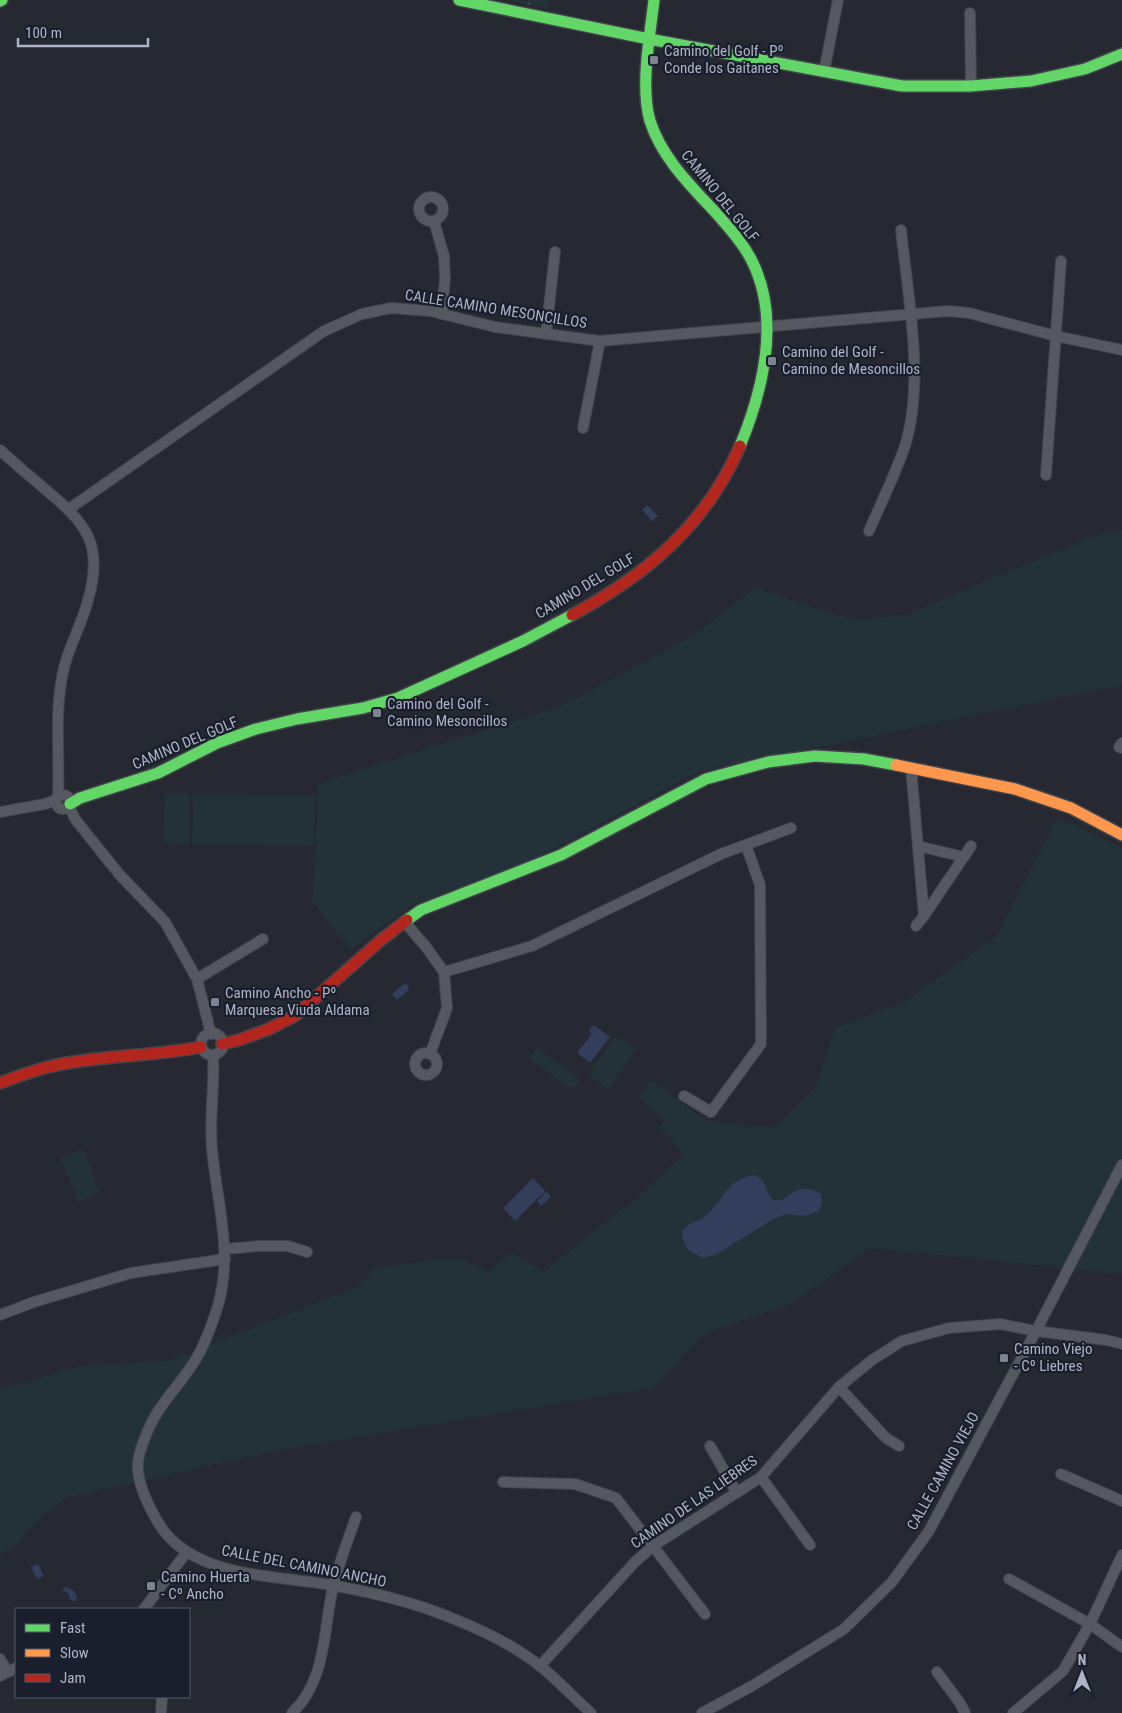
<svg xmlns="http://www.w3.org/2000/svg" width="1122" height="1713" font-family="'Roboto Condensed',sans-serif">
	<defs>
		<pattern id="forest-firs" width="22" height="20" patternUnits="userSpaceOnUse" patternTransform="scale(1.25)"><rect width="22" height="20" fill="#233238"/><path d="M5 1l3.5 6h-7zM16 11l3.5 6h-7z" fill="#404d53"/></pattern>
	</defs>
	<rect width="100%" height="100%" fill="#262932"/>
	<g fill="#233238">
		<path d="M 1122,530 L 1122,685 L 700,771 L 541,855 L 410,906 L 350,949 L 312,901 L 316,848 L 318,784 L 566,704 L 694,635 L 756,588 L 819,610 L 858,620 L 907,614 L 1097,535 Z"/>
		<path d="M 165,793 L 189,794 L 189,844 L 164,843 Z"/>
		<path d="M 193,795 L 315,796 L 314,846 L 192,845 Z"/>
		<path d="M 1058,817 L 1122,848 L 1122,1274 L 870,1248 L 792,1303 L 704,1334 L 652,1388 L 269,1452 L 65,1498 L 37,1520 L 13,1548 L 0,1554 L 0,1390 L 79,1366 L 171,1360 L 357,1287 L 375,1268 L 447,1258 L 466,1260 L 471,1265 L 478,1266 L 489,1273 L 511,1252 L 544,1272 L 623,1208 L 626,1209 L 684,1154 L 659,1127 L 665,1120 L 639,1097 L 651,1080 L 705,1120 L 750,1126 L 771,1126 L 779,1124 L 815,1087 L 835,1028 L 904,1002 L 997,936 Z"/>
		<path d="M 616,1036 L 636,1050 L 608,1089 L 588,1074 Z"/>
		<path d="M 537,1048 L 580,1079 L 573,1090 L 529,1059 Z"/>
		<path d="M 84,1149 L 99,1194 L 77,1202 L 61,1157 Z"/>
	</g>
	<path fill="url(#forest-firs)" d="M 507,0 L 550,0 L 547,8 Z"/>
	<g fill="#323e5c">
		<path d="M 647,505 L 658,516 L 652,521 L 642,510 Z"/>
		<path d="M 404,984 L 408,985 L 409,990 L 397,1000 L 392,994 Z"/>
		<path d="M 594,1025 L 610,1037 L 590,1063 L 577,1053 L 592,1034 L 589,1031 Z"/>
		<path d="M 754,1175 C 768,1181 764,1190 773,1200 L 782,1200 C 795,1190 806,1184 821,1194 L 822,1203 L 819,1211 L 804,1216 L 788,1214 L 773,1219 L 717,1254 L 704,1258 C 688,1251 684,1250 682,1231 C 690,1221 699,1222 708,1214 C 725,1198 727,1179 754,1175 Z"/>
		<path d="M 533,1178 L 545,1191 L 544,1193 L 547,1192 L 551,1197 L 541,1206 L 537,1201 L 544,1194 L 543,1193 L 515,1221 L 503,1208 Z"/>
		<path d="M 38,1564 L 44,1576 L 37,1579 L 31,1567 Z"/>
		<path d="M 65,1587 C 71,1588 76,1591 77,1598 L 75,1601 L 70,1600 L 69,1594 L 62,1590 Z"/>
	</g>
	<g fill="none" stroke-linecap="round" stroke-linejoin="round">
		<defs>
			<g id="street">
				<path d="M 970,13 L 971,86"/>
				<path d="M 824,72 L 838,0"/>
				<circle cx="431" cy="209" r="12"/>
				<path d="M 434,221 L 444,256 L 445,278 L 442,314"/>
				<path d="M 546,334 L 555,252"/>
				<path d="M 583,428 L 600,341"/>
				<path d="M 0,450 C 15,464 31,477 46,490 C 87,524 104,545 88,600 C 82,625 68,647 63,672 C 54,713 60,755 58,797"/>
				<path d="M 1046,475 L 1061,261"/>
				<path d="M 69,509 L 324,331 L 362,314 L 391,308 L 430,311 L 495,327 L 600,341 L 948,311 L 969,313 L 1056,336 L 1122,350"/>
				<path d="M 869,531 C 881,503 895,475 905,446 C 925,381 908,297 901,230"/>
				<path d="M 1122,743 L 1119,747 L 1122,748"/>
				<path d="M 911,768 L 924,916 L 971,846"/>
				<circle cx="63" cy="802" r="7"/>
				<path d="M 69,806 L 75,819 L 119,874 L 165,922 L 197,979 L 211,1034"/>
				<path d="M 0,812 L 45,804 L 56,800"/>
				<path d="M 918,846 L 964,857"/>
				<path d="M 404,921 L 426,947 L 444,972 L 447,1008 L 430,1054"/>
				<path d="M 916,926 L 924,916"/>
				<path d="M 444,972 L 532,946 L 721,854 L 791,828"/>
				<path d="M 197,979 L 263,939"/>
				<circle cx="212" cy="1044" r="11"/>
				<circle cx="426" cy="1064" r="11"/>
				<path d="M 213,1055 C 215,1086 209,1117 212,1149 C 217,1204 234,1254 217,1309 C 212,1324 204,1346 196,1359 C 186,1376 172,1391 161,1407 C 151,1421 141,1444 138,1461 C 136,1480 146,1501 155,1517 C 187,1580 276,1574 336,1586 C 376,1593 416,1603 454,1619 C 484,1631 515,1646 540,1666 C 558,1680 574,1698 591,1713"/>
				<path d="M 684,1096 L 711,1112 L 761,1044 L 760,885 L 746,845"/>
				<path d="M 226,1249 L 259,1246 L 288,1246 L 307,1252"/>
				<path d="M 0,1315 L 34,1302 L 131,1273 L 225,1259"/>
				<path d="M 839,1387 L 886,1438 L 899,1446"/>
				<path d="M 710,1446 L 737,1493"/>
				<path d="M 1061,1474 L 1122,1501"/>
				<path d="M 761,1477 L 810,1545"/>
				<path d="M 503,1482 L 575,1484 L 616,1498 L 705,1614"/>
				<path d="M 1009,1579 L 1090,1624 L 1122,1647"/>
				<path d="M 144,1609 L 186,1553"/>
				<path d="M 0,1659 L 8,1672"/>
				<path d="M 540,1666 L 635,1562 L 653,1546 L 761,1477 L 839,1387 L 872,1360 L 902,1341 L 949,1328 L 1000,1324 L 1036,1331 L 1106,1340 L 1122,1344"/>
				<path d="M 937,1672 L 960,1703 L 965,1713"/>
				<path d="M 0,1676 L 16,1668"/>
				<path d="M 161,1713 L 162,1697"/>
				<path d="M 292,1713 C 327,1680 323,1630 333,1587 C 339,1563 348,1540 356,1517"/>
				<path d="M 702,1713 L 752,1686 L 844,1629 L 892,1582 L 929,1531 L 1036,1331 L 1122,1165"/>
				<path d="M 1013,1713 L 1063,1671 L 1090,1624 L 1122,1555"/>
			</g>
			<g id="fast">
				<path d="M 459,0 L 649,39 L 902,86 L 971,86 L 1031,81 L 1085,69 L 1122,54"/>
				<path d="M 654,0 C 650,36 640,86 650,121 C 662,158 690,185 716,213 C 729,228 743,243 752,261 C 781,319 763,390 740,446"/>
				<path d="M 0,1 L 2,0"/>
				<path d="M 70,804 L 80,798 L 158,773 L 217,743 L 256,729 L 297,719 L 363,708 L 398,698 L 523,641 L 572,615"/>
				<path d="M 407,920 L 421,910 L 561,855 L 706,779 L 768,762 L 815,756 L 864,759 L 896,765"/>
			</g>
			<path id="slow" d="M 896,765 L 1015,789 L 1071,808 L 1122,835"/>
			<g id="jam">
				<path d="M 572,615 C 646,575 706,525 740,446"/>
				<path d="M 222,1044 L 239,1040 L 269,1029 L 296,1015 L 381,940 L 407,920"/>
				<path d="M 0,1083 C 14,1078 29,1072 44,1068 C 95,1055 149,1057 201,1047"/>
			</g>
		</defs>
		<use href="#street" stroke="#42444b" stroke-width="12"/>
		<use href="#fast" stroke="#42444b" stroke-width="14"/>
		<use href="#slow" stroke="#42444b" stroke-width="14"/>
		<use href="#jam" stroke="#42444b" stroke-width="14"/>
		<use href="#street" stroke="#565861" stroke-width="10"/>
		<use href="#fast" stroke="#63d668" stroke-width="11"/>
		<use href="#slow" stroke="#ff974d" stroke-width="11"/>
		<use href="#jam" stroke="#b3261e" stroke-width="11"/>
	</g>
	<g fill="#7e8392" stroke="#191f2d" stroke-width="2">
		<rect x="649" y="55" width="10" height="10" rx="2.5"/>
		<rect x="767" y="356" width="10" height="10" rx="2.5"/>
		<rect x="372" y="708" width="10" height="10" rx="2.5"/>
		<rect x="210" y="997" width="10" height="10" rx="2.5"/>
		<rect x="999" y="1353" width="10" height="10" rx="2.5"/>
		<rect x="146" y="1581" width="10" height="10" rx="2.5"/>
	</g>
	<g text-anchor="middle" stroke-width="4.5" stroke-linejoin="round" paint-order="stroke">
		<g font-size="15" fill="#aeb4c5" stroke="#191f2d" text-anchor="start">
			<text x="664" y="56">Camino del Golf - Pº<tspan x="664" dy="17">Conde los Gaitanes</tspan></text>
			<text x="782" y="357">Camino del Golf -<tspan x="782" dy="17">Camino de Mesoncillos</tspan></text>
			<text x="387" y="709">Camino del Golf -<tspan x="387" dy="17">Camino Mesoncillos</tspan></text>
			<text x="225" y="998">Camino Ancho - Pº<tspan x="225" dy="17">Marquesa Viuda Aldama</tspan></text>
			<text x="1014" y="1354">Camino Viejo<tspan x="1014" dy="17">- Cº Liebres</tspan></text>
			<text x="161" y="1582">Camino Huerta<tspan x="161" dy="17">- Cº Ancho</tspan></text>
		</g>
		<g font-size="15" fill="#aeb4c5" stroke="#191f2d">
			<text transform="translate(720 196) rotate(51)" y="5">CAMINO DEL GOLF</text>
			<text transform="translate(496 309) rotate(9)" y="5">CALLE CAMINO MESONCILLOS</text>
			<text transform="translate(585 586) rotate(-31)" y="5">CAMINO DEL GOLF</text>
			<text transform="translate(185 743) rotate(-23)" y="5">CAMINO DEL GOLF</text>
			<text transform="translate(943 1471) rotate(-61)" y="5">CALLE CAMINO VIEJO</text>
			<text transform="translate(694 1502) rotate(-35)" y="5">CAMINO DE LAS LIEBRES</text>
			<text transform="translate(304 1566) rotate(11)" y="5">CALLE DEL CAMINO ANCHO</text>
		</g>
	</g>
	<rect x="15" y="1608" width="175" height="90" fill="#191f2d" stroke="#555b6a"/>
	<rect x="25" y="1624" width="25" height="8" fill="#63d668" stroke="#555b6a"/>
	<text x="60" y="1633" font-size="15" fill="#aeb4c5">Fast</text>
	<rect x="25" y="1649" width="25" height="8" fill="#ff974d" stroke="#555b6a"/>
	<text x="60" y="1658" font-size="15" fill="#aeb4c5">Slow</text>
	<rect x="25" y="1674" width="25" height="8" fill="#b3261e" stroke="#555b6a"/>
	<text x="60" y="1683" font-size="15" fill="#aeb4c5">Jam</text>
	<g transform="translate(1082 1673)" stroke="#191f2d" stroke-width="4" paint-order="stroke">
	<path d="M0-4L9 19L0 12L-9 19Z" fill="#aeb4c5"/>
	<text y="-8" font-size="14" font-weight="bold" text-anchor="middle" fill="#aeb4c5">N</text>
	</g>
	<path d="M18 38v8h130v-8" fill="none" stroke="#aeb4c5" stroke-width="2.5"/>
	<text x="25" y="38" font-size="15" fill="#aeb4c5" stroke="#191f2d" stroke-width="4" paint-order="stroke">100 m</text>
</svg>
